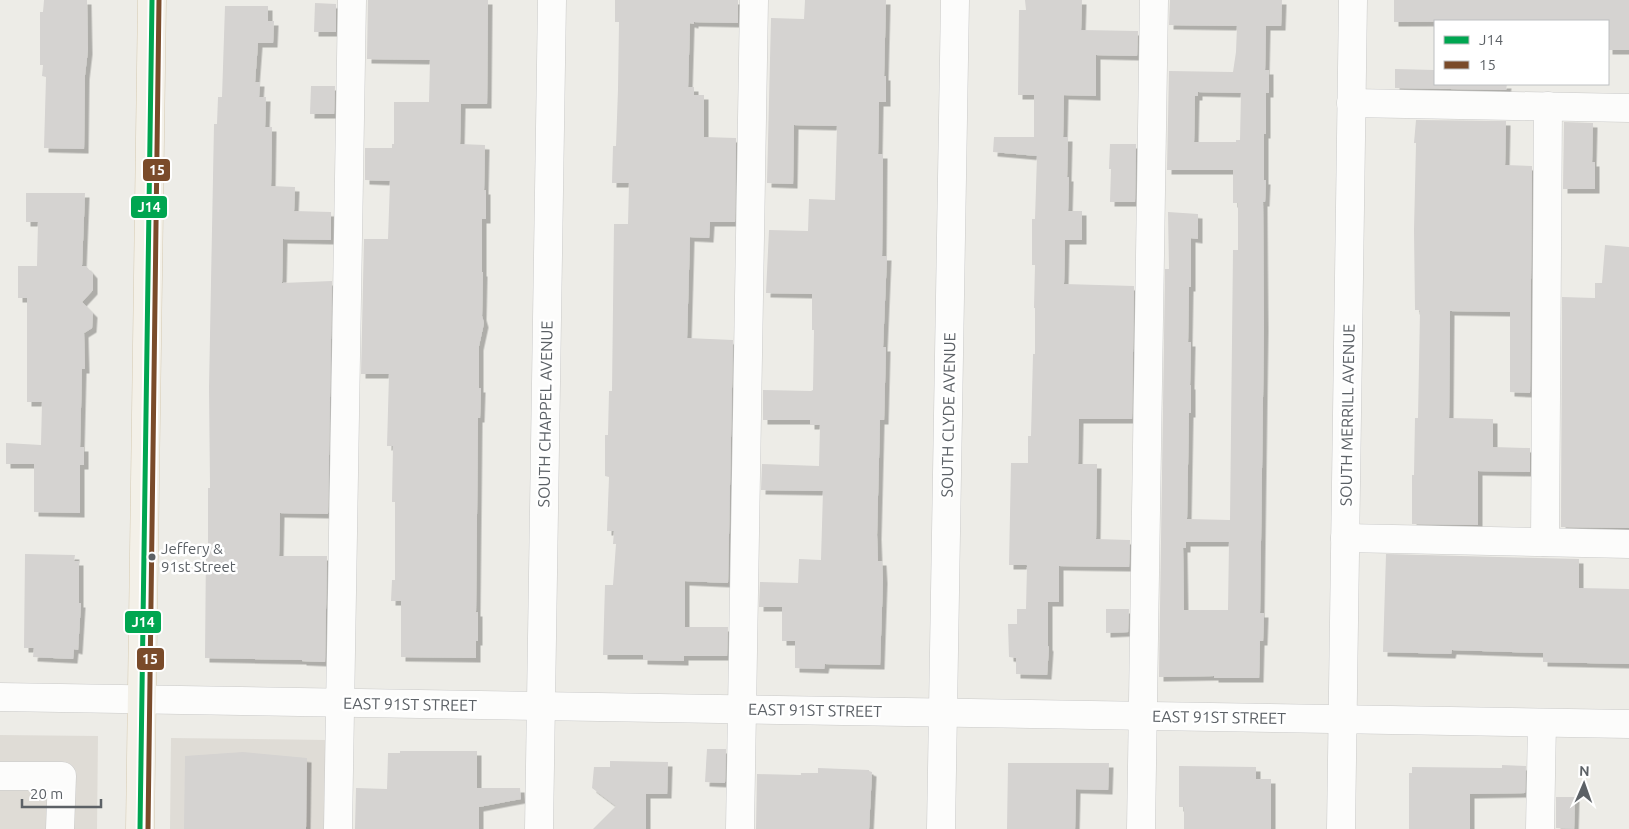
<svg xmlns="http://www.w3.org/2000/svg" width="1629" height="829" font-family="Ubuntu,sans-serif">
	<defs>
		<filter id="shadow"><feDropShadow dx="4.5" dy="4.5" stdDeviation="0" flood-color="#0004"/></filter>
	</defs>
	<rect width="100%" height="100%" fill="#edece7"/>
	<g fill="#dfdcd6">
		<path d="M 0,735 L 98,736 L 97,829 L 0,829 Z"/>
		<path d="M 171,738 L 327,740 L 326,829 L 170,829 Z"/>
	</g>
	<g fill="#d5d3d1" fill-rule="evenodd" filter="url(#shadow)">
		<path d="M 44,0 L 87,0 L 88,50 L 85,75 L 84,149 L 44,148 L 46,77 L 42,76 L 43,65 L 40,65 L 40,12 L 43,12 Z"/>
		<path d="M 368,0 L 488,0 L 487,104 L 461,104 L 460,144 L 485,145 L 484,190 L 486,190 L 486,219 L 482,219 L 482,272 L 483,272 L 482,316 L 484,323 L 479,346 L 479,388 L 481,388 L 480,418 L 478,418 L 476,612 L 478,612 L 478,641 L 476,641 L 476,658 L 401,657 L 401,601 L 391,601 L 392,580 L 395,580 L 395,502 L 392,502 L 393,446 L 387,446 L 389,374 L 361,374 L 364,239 L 388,239 L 390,181 L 365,180 L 365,148 L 392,148 L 392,144 L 394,144 L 394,102 L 429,102 L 430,60 L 367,59 Z"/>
		<path d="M 615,0 L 738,0 L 738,23 L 694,22 L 694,24 L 690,23 L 688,87 L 694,87 L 694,95 L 704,95 L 704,137 L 736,138 L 735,222 L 710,222 L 709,238 L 690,237 L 687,338 L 733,340 L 728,583 L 685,581 L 685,627 L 728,627 L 727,656 L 684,656 L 684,661 L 643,660 L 643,655 L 603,655 L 605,585 L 613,585 L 616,544 L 613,544 L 614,531 L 607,531 L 609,477 L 605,476 L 605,435 L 608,435 L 609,391 L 612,391 L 614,224 L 628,224 L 629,183 L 612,183 L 613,146 L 616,146 L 618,89 L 619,22 L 615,22 Z"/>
		<path d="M 805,0 L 886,0 L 884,76 L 886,76 L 886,102 L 879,102 L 878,154 L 883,154 L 882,256 L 887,256 L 883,347 L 886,347 L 884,420 L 880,420 L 877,535 L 878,561 L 882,561 L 883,579 L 880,665 L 825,664 L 824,669 L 795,668 L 795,641 L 782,641 L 782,607 L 759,607 L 760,582 L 798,583 L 799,559 L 821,560 L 823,491 L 761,490 L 762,464 L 819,466 L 820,425 L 810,425 L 810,420 L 763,420 L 763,390 L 811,391 L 813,390 L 814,330 L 812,330 L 812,294 L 766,293 L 769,230 L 808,231 L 809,199 L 835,200 L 837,126 L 794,125 L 793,184 L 767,183 L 771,18 L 804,19 Z"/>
		<path d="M 1025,0 L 1082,0 L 1081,30 L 1138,31 L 1137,56 L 1096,55 L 1096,96 L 1064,95 L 1063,137 L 1068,137 L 1067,177 L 1069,177 L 1068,211 L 1082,211 L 1082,240 L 1065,240 L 1064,284 L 1134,286 L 1132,419 L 1079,419 L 1078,464 L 1097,464 L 1096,539 L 1130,540 L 1129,567 L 1059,566 L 1059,602 L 1048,602 L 1048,646 L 1049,647 L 1047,675 L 1016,674 L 1016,658 L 1009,657 L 1008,624 L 1017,624 L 1017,609 L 1026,609 L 1027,565 L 1009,565 L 1011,463 L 1028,463 L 1028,436 L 1031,436 L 1033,354 L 1035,354 L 1035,308 L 1034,308 L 1035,265 L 1032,265 L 1032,219 L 1035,219 L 1037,156 L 993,152 L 994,137 L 1034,137 L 1034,95 L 1018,95 L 1019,10 L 1026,10 Z"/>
		<path d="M 1170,0 L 1282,0 L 1281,26 L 1266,26 L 1265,70 L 1269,70 L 1269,93 L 1266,93 L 1266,134 L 1264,134 L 1264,180 L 1266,180 L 1265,202 L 1263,202 L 1264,326 L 1260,613 L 1264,613 L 1263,641 L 1260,641 L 1259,678 L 1214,678 L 1214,676 L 1159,677 L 1165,269 L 1169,269 L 1168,212 L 1198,214 L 1198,239 L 1191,238 L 1191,287 L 1189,287 L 1188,342 L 1191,342 L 1190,385 L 1191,385 L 1191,413 L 1189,413 L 1187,519 L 1230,520 L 1233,250 L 1238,250 L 1238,203 L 1233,203 L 1233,170 L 1167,170 L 1169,71 L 1233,72 L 1236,52 L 1237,26 L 1169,25 ZM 1198,92 L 1241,93 L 1240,140 L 1236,140 L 1236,142 L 1194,142 L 1195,96 L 1198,96 ZM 1186,542 L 1229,542 L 1228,610 L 1184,610 L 1183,548 L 1186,548 Z"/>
		<path d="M 1394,0 L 1629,0 L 1629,50 L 1608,50 L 1608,21 L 1394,22 Z"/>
		<path d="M 315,3 L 336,4 L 336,32 L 314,32 Z"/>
		<path d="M 225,6 L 268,6 L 268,21 L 274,21 L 273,43 L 258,43 L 255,82 L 260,82 L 259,97 L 266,97 L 265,127 L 272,127 L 271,186 L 295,187 L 294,211 L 331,212 L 331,240 L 283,239 L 282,283 L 332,281 L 328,514 L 280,513 L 279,556 L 327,556 L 325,662 L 302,661 L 302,660 L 205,658 L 206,546 L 208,546 L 208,488 L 210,488 L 209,388 L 214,124 L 217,124 L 218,97 L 222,97 Z"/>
		<path d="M 1395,69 L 1435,70 L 1435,84 L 1507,84 L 1506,90 L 1395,88 Z"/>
		<path d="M 311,86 L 335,86 L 334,114 L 310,114 Z"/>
		<path d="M 1416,120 L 1506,121 L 1505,165 L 1532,166 L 1530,393 L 1510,392 L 1510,312 L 1450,311 L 1449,418 L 1493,419 L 1493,447 L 1530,448 L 1530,472 L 1478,471 L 1478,525 L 1412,524 L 1412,475 L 1414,475 L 1415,418 L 1418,418 L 1420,310 L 1415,310 L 1414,230 L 1416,143 L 1414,143 Z"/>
		<path d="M 1564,122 L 1593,123 L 1592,162 L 1595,162 L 1595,189 L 1563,189 Z"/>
		<path d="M 1110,144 L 1136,144 L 1135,202 L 1110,202 L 1111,169 L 1109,169 Z"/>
		<path d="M 26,193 L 85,193 L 82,266 L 86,266 L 93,274 L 93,290 L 82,302 L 93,313 L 92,328 L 84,333 L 85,369 L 82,369 L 80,447 L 84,447 L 84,465 L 80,465 L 80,513 L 34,512 L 34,464 L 6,464 L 6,443 L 41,445 L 42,402 L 27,402 L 27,298 L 18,298 L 18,266 L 37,266 L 38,222 L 26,222 Z"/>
		<path d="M 1605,245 L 1629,247 L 1629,528 L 1561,527 L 1562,297 L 1595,298 L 1595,283 L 1602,283 Z"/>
		<path d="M 25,554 L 75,555 L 74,561 L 79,561 L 79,603 L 81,603 L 78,650 L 74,649 L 73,659 L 33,657 L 34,648 L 24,648 Z"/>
		<path d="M 1386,554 L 1579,559 L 1579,588 L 1629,589 L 1629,664 L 1543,662 L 1543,653 L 1452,650 L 1451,654 L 1383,652 Z"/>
		<path d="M 1106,609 L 1129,609 L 1128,632 L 1106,633 Z"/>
		<path d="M 707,749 L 726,749 L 725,783 L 705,782 Z"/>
		<path d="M 400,751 L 477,751 L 477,788 L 520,788 L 521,799 L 479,807 L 479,829 L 355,829 L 356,788 L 387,789 L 388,753 L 400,753 Z"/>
		<path d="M 243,752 L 307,758 L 306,829 L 184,829 L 185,756 Z"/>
		<path d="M 610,761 L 668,762 L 667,794 L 646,794 L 646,829 L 593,829 L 616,806 L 592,788 L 594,767 L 610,767 Z"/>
		<path d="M 1008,763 L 1109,763 L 1108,790 L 1076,789 L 1075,829 L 1007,829 Z"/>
		<path d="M 1502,765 L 1526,766 L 1525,793 L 1470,794 L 1470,829 L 1409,829 L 1409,773 L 1412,773 L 1412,767 L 1502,768 Z"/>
		<path d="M 1179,766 L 1256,767 L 1256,779 L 1271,779 L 1271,829 L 1184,829 L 1184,807 L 1179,807 Z"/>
		<path d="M 818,768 L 869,770 L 869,771 L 872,772 L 869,829 L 756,829 L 757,774 L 801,775 L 801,773 L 818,773 Z"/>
		<path d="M 1556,797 L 1575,797 L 1574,829 L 1556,828 Z"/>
	</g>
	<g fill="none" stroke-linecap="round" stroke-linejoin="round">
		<defs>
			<g id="minor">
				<path d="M 1351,103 L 1629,108"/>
				<path d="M 1345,538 L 1629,544"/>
				<path d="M 1545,542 L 1548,106"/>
				<path d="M 0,697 L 1629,724"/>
				<path d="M 0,776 L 62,776 L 60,829"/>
				<path d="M 338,829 L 352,0"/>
				<path d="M 539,829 L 552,0"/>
				<path d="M 740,829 L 754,0"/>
				<path d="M 941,829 L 955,0"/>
				<path d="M 1141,829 L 1154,0"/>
				<path d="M 1341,829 L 1353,0"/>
				<path d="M 1540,829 L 1542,723"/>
			</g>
			<path id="major" d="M 140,829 L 152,0"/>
		</defs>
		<use href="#minor" stroke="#cacac9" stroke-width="29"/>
		<use href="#major" stroke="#d6cbb3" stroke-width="29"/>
		<use href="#minor" stroke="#fcfcfb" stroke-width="28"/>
		<use href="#major" stroke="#f3f0e8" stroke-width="28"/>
		<defs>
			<path id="bus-1" d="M 140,829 L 152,0"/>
			<path id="bus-2" d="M 148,829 L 159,0"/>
		</defs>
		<use href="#bus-1" stroke="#fff" stroke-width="9"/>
		<use href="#bus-2" stroke="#fff" stroke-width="9"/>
		<use href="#bus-1" stroke="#00a651" stroke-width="5"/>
		<use href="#bus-2" stroke="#7a4b2a" stroke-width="5"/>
	</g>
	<circle fill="#5c6166" stroke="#fff" stroke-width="2" cx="152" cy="557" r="4.5"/>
	<g text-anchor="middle" stroke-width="5" stroke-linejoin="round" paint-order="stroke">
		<g font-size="15" fill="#5c6166" stroke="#fff" text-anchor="start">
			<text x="161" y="554">Jeffery &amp;<tspan x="161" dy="18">91st Street</tspan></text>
		</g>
		<g font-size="16" fill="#5c6166" stroke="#fff">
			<text transform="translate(545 414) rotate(-89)" y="6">SOUTH CHAPPEL AVENUE</text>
			<text transform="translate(948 415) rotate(-89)" y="6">SOUTH CLYDE AVENUE</text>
			<text transform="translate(1347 415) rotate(-89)" y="6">SOUTH MERRILL AVENUE</text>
			<text transform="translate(410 704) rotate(1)" y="6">EAST 91ST STREET</text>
			<text transform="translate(815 710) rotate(1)" y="6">EAST 91ST STREET</text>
			<text transform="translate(1219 717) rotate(1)" y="6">EAST 91ST STREET</text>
		</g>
	</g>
	<g stroke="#fff" stroke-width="2">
		<rect x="142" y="158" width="29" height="24" rx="5" fill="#7a4b2a"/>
		<rect x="130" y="195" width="38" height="24" rx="5" fill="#00a651"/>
		<rect x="124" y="610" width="38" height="24" rx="5" fill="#00a651"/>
		<rect x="136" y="647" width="29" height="24" rx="5" fill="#7a4b2a"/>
	</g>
	<g font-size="14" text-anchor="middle" font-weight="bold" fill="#fff">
		<text x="157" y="175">15</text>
		<text x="149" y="212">J14</text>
		<text x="143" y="627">J14</text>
		<text x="150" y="664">15</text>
	</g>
	<rect x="1434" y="20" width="175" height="65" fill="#ffffff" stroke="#bec0c2"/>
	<rect x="1444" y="36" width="25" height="8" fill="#00a651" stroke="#bec0c2"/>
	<text x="1479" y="45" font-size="15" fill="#5c6166">J14</text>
	<rect x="1444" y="61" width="25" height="8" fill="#7a4b2a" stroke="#bec0c2"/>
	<text x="1479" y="70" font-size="15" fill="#5c6166">15</text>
	<g transform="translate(1584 784) rotate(2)" stroke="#ffffff" stroke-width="4" paint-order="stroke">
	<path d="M0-4L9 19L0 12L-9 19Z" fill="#5c6166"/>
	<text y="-8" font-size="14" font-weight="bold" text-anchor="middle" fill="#5c6166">N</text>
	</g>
	<path d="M22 799v8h79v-8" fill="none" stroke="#5c6166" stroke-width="2.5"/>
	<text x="30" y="799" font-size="15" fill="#5c6166" stroke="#ffffff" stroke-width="4" paint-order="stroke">20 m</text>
</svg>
